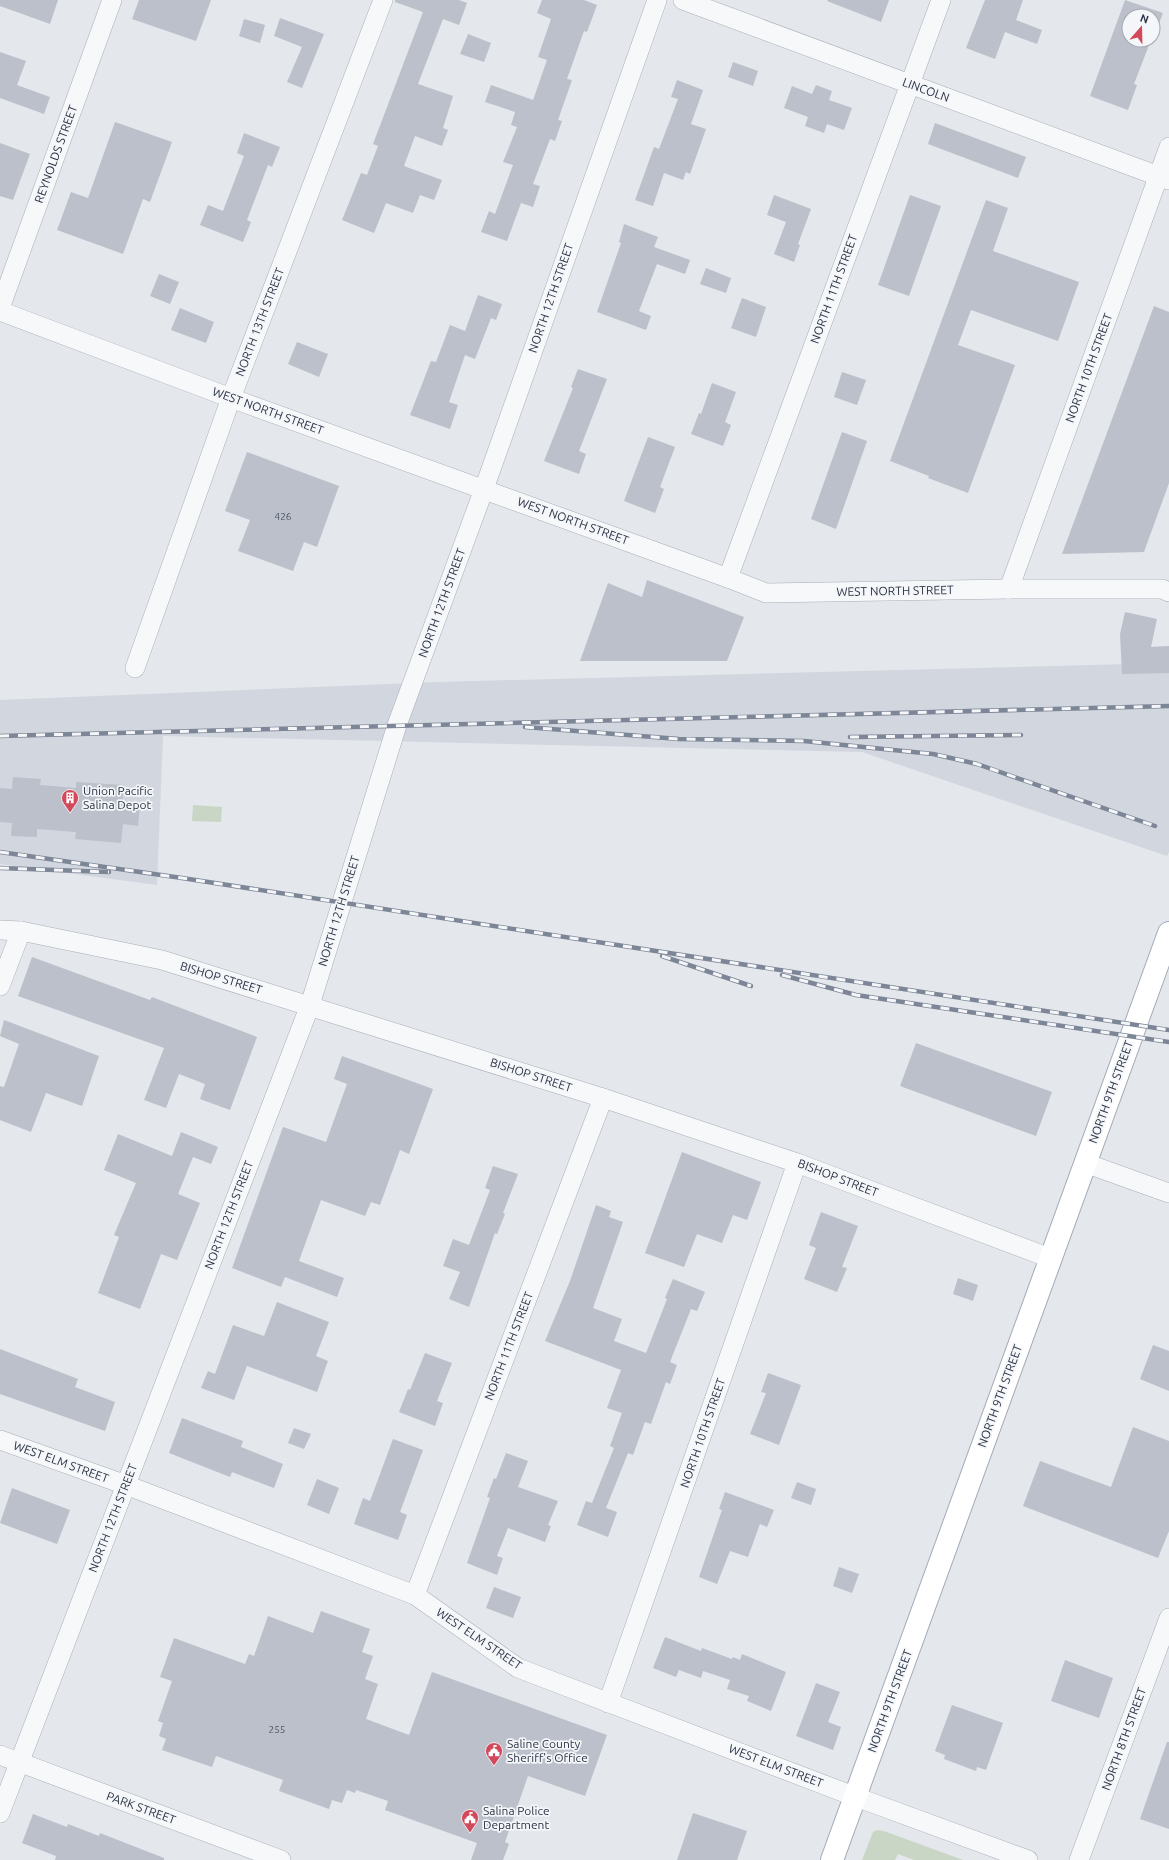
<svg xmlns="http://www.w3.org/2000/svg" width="1169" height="1860" font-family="Ubuntu,sans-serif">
	<rect width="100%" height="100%" fill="#e4e7ec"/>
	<path fill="#d2d6de" d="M 1169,663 L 1169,852 L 1167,856 L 862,752 L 163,736 L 157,885 L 0,864 L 0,700 L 437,682 Z"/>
	<g fill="#c9d6c5">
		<path d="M 193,805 L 222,807 L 221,822 L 192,821 Z"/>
		<path d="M 877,1830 L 884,1831 L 963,1860 L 914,1860 L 898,1854 L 895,1860 L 862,1860 L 873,1832 Z"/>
	</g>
	<g fill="#bbc0ca">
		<path d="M 0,0 L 58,0 L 50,24 L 0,6 Z"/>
		<path d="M 139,0 L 211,0 L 196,41 L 132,19 Z"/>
		<path d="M 395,0 L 459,0 L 467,3 L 459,25 L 443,19 L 418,84 L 453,96 L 443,128 L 448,130 L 442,146 L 415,136 L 404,166 L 442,180 L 434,200 L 420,195 L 413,213 L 386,203 L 374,233 L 342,220 L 361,173 L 367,175 L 378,146 L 373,144 L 423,12 L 395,2 Z"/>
		<path d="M 542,0 L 584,0 L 597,5 L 587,32 L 584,31 L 567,79 L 572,80 L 558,120 L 562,121 L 555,141 L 550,139 L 533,184 L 540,186 L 533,207 L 521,203 L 507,241 L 481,232 L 489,211 L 495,214 L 513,165 L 503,162 L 517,127 L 511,125 L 515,112 L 485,102 L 491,85 L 533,100 L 547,60 L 538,57 L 551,19 L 537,13 Z"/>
		<path d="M 828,0 L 889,0 L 881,22 L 827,1 Z"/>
		<path d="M 985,0 L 1023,0 L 1016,20 L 1042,30 L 1037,44 L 1005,32 L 995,59 L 966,48 Z"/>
		<path d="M 1125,0 L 1163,13 L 1155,34 L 1153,33 L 1153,16 L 1129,16 L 1129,40 L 1151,40 L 1134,84 L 1137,85 L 1128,110 L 1090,96 Z"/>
		<path d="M 280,18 L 324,34 L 302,88 L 287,82 L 302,47 L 274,36 Z"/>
		<path d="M 244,19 L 265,25 L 260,43 L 239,36 Z"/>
		<path d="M 468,34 L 491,43 L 484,62 L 460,54 Z"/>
		<path d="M 0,52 L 26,61 L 17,85 L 50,97 L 44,114 L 0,98 Z"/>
		<path d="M 733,62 L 758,71 L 753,86 L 728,77 Z"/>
		<path d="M 677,80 L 703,90 L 691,124 L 706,129 L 690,174 L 686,172 L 683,180 L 664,173 L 653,206 L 635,200 L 654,147 L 659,149 L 678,99 L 671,97 Z"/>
		<path d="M 816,85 L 832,91 L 829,100 L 852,108 L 844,130 L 827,124 L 824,133 L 805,126 L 808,117 L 784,108 L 792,86 L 812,94 Z"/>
		<path d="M 115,122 L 172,142 L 150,202 L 143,199 L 123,254 L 57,230 L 71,192 L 88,198 Z"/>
		<path d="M 935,123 L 1026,157 L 1018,178 L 928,144 Z"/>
		<path d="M 244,133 L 280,147 L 272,167 L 268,165 L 247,220 L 251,222 L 243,242 L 200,225 L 208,205 L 223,211 L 244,156 L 237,153 Z"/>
		<path d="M 0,143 L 30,154 L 13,200 L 0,196 Z"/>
		<path d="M 774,195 L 811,209 L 798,244 L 800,245 L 794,262 L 774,254 L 786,222 L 767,215 Z"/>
		<path d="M 910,195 L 941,206 L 909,296 L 878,285 Z"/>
		<path d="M 986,200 L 1008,208 L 993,251 L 1079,282 L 1058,341 L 971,310 L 958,345 L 1015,365 L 968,493 L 928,478 L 929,476 L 890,461 Z"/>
		<path d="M 624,224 L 658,237 L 654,247 L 690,260 L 685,274 L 657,264 L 639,311 L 651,316 L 646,330 L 597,312 L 621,243 L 619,242 Z"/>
		<path d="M 706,268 L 731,278 L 726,293 L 700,284 Z"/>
		<path d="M 159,274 L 179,282 L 170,304 L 150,296 Z"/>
		<path d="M 478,295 L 502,304 L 496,320 L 491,318 L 475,359 L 465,355 L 449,402 L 458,405 L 450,429 L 410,415 L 431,361 L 436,362 L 450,325 L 465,331 Z"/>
		<path d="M 742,298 L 766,307 L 756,337 L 731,328 Z"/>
		<path d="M 1154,306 L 1169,312 L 1169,483 L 1144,552 L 1062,554 Z"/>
		<path d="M 180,308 L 214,322 L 206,343 L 171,330 Z"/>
		<path d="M 297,342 L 328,354 L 319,377 L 288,364 Z"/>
		<path d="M 578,369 L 607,379 L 579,451 L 586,454 L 579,474 L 544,461 L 573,388 L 571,387 Z"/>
		<path d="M 842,372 L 866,380 L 857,405 L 834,397 Z"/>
		<path d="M 712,383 L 736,392 L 725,422 L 731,425 L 723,446 L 691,434 L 699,413 L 701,414 Z"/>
		<path d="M 842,432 L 867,441 L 836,529 L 811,519 Z"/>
		<path d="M 648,437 L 675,447 L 660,487 L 664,489 L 655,513 L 624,501 Z"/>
		<path d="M 247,452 L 339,486 L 317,547 L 304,542 L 293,571 L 238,551 L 250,520 L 225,511 Z"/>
		<path d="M 647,580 L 744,617 L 727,661 L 580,661 L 608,583 L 642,597 Z"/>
		<path d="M 1125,612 L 1157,619 L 1151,647 L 1169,646 L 1169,673 L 1122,674 L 1120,634 Z"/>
		<path d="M 13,777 L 41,779 L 40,785 L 76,788 L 76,782 L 124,785 L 122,803 L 140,805 L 138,826 L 123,824 L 121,843 L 75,839 L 76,832 L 37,829 L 37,837 L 11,836 L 12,823 L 0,822 L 0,788 L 12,789 Z"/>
		<path d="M 32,957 L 150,1000 L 152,997 L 257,1037 L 230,1110 L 200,1099 L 205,1084 L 179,1074 L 166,1108 L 144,1100 L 164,1048 L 18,996 Z"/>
		<path d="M 4,1020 L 99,1056 L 82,1106 L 46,1093 L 31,1132 L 0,1120 L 0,1086 L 4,1087 L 19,1044 L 0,1036 Z"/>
		<path d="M 916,1043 L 1052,1092 L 1036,1136 L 900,1086 Z"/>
		<path d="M 342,1056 L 433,1089 L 409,1154 L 400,1150 L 380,1205 L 371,1202 L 365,1216 L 321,1200 L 299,1261 L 344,1278 L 337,1297 L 285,1277 L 281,1287 L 232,1268 L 283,1127 L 326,1142 L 347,1084 L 334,1079 Z"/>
		<path d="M 181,1132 L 218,1147 L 211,1164 L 193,1157 L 178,1194 L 200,1203 L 177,1260 L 161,1254 L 140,1309 L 98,1293 L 119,1237 L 114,1235 L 136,1183 L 104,1170 L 118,1134 L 172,1156 Z"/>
		<path d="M 682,1152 L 761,1182 L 747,1220 L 733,1215 L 722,1243 L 697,1234 L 684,1267 L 645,1253 Z"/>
		<path d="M 493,1166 L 518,1174 L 503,1213 L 505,1214 L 497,1234 L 495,1233 L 469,1307 L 449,1299 L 460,1272 L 443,1266 L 453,1239 L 469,1245 L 490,1190 L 485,1188 Z"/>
		<path d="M 596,1205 L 611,1211 L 609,1217 L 623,1222 L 593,1308 L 622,1319 L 614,1341 L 646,1353 L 667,1299 L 665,1298 L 673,1279 L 705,1292 L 697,1311 L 691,1309 L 670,1362 L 677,1365 L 670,1384 L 666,1382 L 651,1424 L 645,1422 L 633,1455 L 628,1453 L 606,1508 L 617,1512 L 608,1537 L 577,1525 L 586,1501 L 592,1503 L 614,1448 L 610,1446 L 622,1413 L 607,1408 L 621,1370 L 545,1341 L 570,1281 Z"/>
		<path d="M 821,1212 L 858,1226 L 842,1267 L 847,1268 L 837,1292 L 804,1279 L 816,1248 L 809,1245 Z"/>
		<path d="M 958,1278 L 978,1285 L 973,1301 L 953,1294 Z"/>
		<path d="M 277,1302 L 329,1322 L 316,1356 L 328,1361 L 317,1392 L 247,1366 L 234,1400 L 201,1388 L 208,1371 L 215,1374 L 233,1325 L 264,1336 Z"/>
		<path d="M 1153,1345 L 1169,1351 L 1169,1391 L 1140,1379 Z"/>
		<path d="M 0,1349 L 78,1379 L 75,1387 L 115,1402 L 105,1431 L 0,1394 Z"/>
		<path d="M 425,1353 L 452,1363 L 437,1401 L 443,1403 L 435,1426 L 399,1412 L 408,1389 L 410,1390 Z"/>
		<path d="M 768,1373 L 801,1385 L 779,1445 L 750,1434 L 766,1393 L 761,1392 Z"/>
		<path d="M 182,1418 L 243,1441 L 241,1447 L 283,1464 L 274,1488 L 232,1472 L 230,1477 L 169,1453 Z"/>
		<path d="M 1133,1427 L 1169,1441 L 1169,1531 L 1158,1558 L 1023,1506 L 1040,1461 L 1111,1487 Z"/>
		<path d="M 294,1428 L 311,1434 L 304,1449 L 288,1443 Z"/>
		<path d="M 393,1439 L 423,1450 L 400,1512 L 407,1515 L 398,1540 L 354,1524 L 363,1498 L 370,1501 Z"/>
		<path d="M 506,1453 L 528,1461 L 518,1487 L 558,1501 L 548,1525 L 551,1526 L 545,1542 L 508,1528 L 497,1556 L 503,1558 L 497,1575 L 467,1563 L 490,1498 L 487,1497 L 494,1478 L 496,1479 Z"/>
		<path d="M 317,1479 L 339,1488 L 329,1514 L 307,1505 Z"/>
		<path d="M 797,1482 L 816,1489 L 811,1505 L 791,1498 Z"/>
		<path d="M 12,1488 L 70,1510 L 57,1544 L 0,1523 Z"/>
		<path d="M 725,1492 L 774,1510 L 767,1527 L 760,1524 L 748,1557 L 730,1551 L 717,1584 L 699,1577 L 722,1510 L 719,1509 Z"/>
		<path d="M 839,1567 L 859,1574 L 852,1593 L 833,1586 Z"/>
		<path d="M 494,1587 L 521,1597 L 513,1618 L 486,1608 Z"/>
		<path d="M 321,1611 L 370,1629 L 362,1652 L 373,1656 L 365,1679 L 378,1684 L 366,1719 L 409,1735 L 432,1672 L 607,1735 L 585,1796 L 528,1776 L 505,1842 L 509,1844 L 503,1860 L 471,1860 L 477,1843 L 385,1810 L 388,1801 L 356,1790 L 355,1793 L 347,1790 L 342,1803 L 332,1800 L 329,1809 L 279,1791 L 283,1780 L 216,1756 L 212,1767 L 162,1750 L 166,1739 L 159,1736 L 163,1723 L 158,1721 L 172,1681 L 160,1677 L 174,1638 L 245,1664 L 249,1654 L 254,1656 L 268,1616 L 313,1633 Z"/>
		<path d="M 665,1637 L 701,1651 L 702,1648 L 732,1659 L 733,1657 L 740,1660 L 742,1654 L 786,1672 L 771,1711 L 747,1701 L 749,1696 L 727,1689 L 730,1680 L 703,1671 L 701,1678 L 679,1670 L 676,1677 L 653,1668 Z"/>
		<path d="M 1065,1660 L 1113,1678 L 1099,1718 L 1051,1701 Z"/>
		<path d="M 816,1683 L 840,1692 L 828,1722 L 841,1727 L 833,1750 L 796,1736 Z"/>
		<path d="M 952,1705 L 1003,1723 L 986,1770 L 977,1767 L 976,1771 L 944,1759 L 945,1755 L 935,1751 Z"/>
		<path d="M 1167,1742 L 1169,1742 L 1169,1829 L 1140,1819 Z"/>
		<path d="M 693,1813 L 747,1831 L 737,1860 L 677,1860 Z"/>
		<path d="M 33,1814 L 67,1827 L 68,1824 L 99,1836 L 100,1833 L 164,1858 L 164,1860 L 55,1860 L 56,1856 L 22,1843 Z"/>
	</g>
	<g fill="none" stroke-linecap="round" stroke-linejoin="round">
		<defs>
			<g id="minor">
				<path d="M 683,0 L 1169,180"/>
				<path d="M 0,308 L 112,0"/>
				<path d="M 0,311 L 231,398 L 728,578 L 766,593 L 1009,589 L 1162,589 L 1169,592"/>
				<path d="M 728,578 L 941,0"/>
				<path d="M 1009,589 L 1169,147"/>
				<path d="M 135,668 L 231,398 L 383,0"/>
				<path d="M 0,930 L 21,931 L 162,960 L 603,1098 L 797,1163 L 1050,1258"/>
				<path d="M 0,986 L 21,931"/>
				<path d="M 1085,1163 L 1169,1193"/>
				<path d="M 0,1440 L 126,1485 L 415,1595 L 518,1668 L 856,1797 L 1028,1860"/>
				<path d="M 415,1595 L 603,1098"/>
				<path d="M 608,1703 L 797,1163"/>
				<path d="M 0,1755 L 281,1860"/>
				<path d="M 0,1813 L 310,1005 L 397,725 L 484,489 L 657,0"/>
				<path d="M 1079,1860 L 1169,1618"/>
			</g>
			<path id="major" d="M 832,1860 L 1169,933"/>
		</defs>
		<use href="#minor" stroke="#a9aeb7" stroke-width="20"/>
		<use href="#major" stroke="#a3abb8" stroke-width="24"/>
		<use href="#minor" stroke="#f7f8fa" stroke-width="19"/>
		<use href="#major" stroke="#fff" stroke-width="22"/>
		<defs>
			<g id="rail">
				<path d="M 525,727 L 679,739 L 804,741 L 933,754 L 977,764 L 1155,826"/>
				<path d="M 0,736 L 1169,706"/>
				<path d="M 850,737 L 1021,735"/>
				<path d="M 0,852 L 182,878 L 1169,1030"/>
				<path d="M 0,868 L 109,872"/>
				<path d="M 662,956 L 751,986"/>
				<path d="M 782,975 L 856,995 L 1169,1042"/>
			</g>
		</defs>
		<use href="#rail" stroke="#7d8696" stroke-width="4.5"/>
		<use href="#rail" stroke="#f4f6f9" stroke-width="3" stroke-dasharray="9" stroke-linecap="butt"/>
	</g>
	<defs>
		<symbol id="building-pin" viewBox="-11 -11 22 30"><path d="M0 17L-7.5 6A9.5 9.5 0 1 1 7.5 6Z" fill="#d1495b" stroke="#f4f6f9"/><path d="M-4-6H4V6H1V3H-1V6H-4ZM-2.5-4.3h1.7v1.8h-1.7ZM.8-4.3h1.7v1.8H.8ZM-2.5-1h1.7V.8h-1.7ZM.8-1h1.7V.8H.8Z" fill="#fff"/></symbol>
		<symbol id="civic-pin" viewBox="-11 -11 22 30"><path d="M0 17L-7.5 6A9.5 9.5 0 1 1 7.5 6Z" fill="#d1495b" stroke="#f4f6f9"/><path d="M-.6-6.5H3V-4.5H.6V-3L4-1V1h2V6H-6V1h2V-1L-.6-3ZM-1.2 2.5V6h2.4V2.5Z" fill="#fff"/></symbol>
	</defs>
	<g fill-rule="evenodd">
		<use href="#building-pin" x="60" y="788" width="20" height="27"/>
		<use href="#civic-pin" x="484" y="1741" width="20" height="27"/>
		<use href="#civic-pin" x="460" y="1808" width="20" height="27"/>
	</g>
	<g text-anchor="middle" stroke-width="3.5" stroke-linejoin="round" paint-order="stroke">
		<g font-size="10" fill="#4f5766">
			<text x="283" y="520">426</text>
			<text x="277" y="1733">255</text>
		</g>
		<g font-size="12" fill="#2b3445" stroke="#f4f6f9">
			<text transform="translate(926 90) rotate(20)" y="4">LINCOLN</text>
			<text transform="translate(56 154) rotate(-70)" y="4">REYNOLDS STREET</text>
			<text transform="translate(834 289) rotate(-70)" y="4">NORTH 11TH STREET</text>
			<text transform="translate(551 298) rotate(-71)" y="4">NORTH 12TH STREET</text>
			<text transform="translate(260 322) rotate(-69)" y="4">NORTH 13TH STREET</text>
			<text transform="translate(1089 368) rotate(-70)" y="4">NORTH 10TH STREET</text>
			<text transform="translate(268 411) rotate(20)" y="4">WEST NORTH STREET</text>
			<text transform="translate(573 521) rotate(20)" y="4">WEST NORTH STREET</text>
			<text transform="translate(895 591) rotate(-1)" y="4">WEST NORTH STREET</text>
			<text transform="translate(442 603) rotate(-70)" y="4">NORTH 12TH STREET</text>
			<text transform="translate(339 911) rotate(-73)" y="4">NORTH 12TH STREET</text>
			<text transform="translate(221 978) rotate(17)" y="4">BISHOP STREET</text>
			<text transform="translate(531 1075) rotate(18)" y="4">BISHOP STREET</text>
			<text transform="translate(1111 1092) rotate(-70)" y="4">NORTH 9TH STREET</text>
			<text transform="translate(838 1178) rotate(21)" y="4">BISHOP STREET</text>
			<text transform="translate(229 1215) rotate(-69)" y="4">NORTH 12TH STREET</text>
			<text transform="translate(509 1346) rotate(-69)" y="4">NORTH 11TH STREET</text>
			<text transform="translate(1000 1396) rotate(-70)" y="4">NORTH 9TH STREET</text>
			<text transform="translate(703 1433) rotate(-71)" y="4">NORTH 10TH STREET</text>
			<text transform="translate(61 1462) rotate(20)" y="4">WEST ELM STREET</text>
			<text transform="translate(113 1518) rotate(-69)" y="4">NORTH 12TH STREET</text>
			<text transform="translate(479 1639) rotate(34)" y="4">WEST ELM STREET</text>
			<text transform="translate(890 1701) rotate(-70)" y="4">NORTH 9TH STREET</text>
			<text transform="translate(1124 1739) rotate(-70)" y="4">NORTH 8TH STREET</text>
			<text transform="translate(776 1766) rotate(21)" y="4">WEST ELM STREET</text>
			<text transform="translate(141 1808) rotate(20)" y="4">PARK STREET</text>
		</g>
		<g font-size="12" fill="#2b3445" stroke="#f4f6f9" text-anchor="start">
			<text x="83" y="795">Union Pacific<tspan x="83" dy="14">Salina Depot</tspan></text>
			<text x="507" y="1748">Saline County<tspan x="507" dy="14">Sheriff's Office</tspan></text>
			<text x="483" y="1815">Salina Police<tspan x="483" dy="14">Department</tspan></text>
		</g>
	</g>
	<g transform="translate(1141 28) rotate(20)"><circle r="19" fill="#f4f6f9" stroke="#a4a8b1"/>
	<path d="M0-3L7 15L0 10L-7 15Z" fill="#d1495b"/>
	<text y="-6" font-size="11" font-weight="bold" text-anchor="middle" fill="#2b3445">N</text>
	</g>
</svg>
